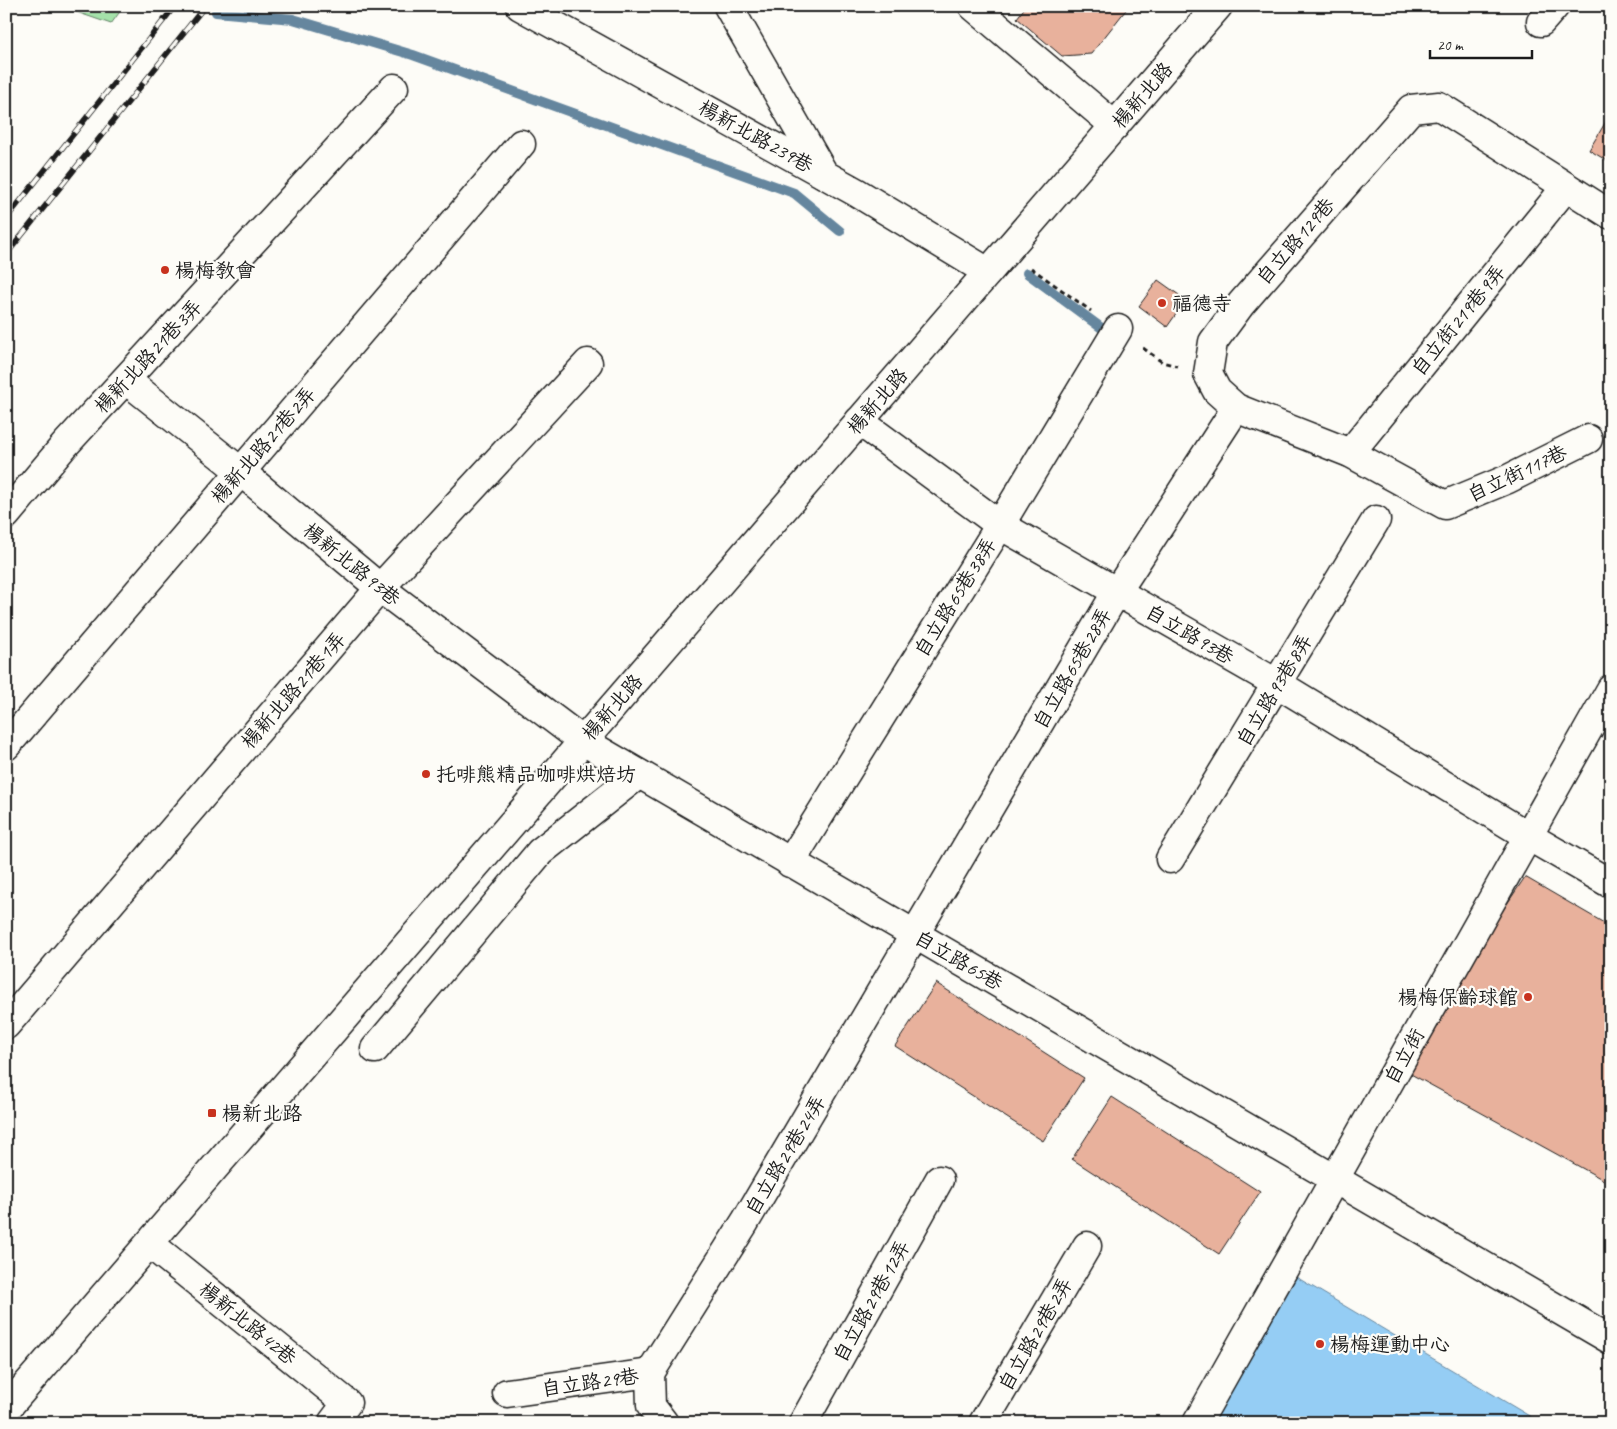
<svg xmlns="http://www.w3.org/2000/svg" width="1617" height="1429" font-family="Caveat,'LXGW WenKai TC',sans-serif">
	<rect width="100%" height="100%" fill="#fdfcf7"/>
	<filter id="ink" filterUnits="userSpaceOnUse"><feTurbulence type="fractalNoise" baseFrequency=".02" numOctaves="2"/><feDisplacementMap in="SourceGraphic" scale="10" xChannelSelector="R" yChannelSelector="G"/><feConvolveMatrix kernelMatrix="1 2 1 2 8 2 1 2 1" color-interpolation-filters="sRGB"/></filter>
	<g filter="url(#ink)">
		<path fill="#a5e2aa" stroke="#607f63" d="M 59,6 L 124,6 L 111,24 Z"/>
		<path fill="#95cdf4" stroke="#65869e" d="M 1276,1265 L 1541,1423 L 1189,1423 Z"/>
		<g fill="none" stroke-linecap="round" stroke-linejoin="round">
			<g stroke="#65869e" stroke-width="10">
				<path d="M 216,12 L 293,19 L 413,55 L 794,193 L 840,231"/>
				<path d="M 1027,273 L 1107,332"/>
			</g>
		</g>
		<g fill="#e8b19c" stroke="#1c1c1c">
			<path d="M 1026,6 L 1129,6 L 1091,54 L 1062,56 L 1017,18 Z"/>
			<path d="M 1611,113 L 1611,163 L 1589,150 Z"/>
			<path d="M 1158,280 L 1186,300 L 1167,327 L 1139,306 Z"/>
			<path d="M 1525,877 L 1611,927 L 1611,1184 L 1398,1067 Z"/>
			<path d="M 936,983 L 1084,1078 L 1043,1141 L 895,1046 Z"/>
			<path d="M 1112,1097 L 1260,1192 L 1219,1254 L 1072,1159 Z"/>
		</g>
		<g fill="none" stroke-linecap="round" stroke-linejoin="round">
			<defs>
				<g id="minor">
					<path d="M 520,6 L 856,192 L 988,272"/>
					<path d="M 728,6 L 824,174"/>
					<path d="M 973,6 L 1115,126"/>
					<path d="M 1541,22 L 1555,6"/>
					<path d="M 126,380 L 240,471 L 380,588 L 583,741 L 1611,1340"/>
					<path d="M 859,421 L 1000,525 L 1278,684 L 1528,836 L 1611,884"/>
					<path d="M 1588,439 L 1508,479 L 1445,505 L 1350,453 L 1236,408 L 1217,391 L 1208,374 L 1213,342 L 1241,304 L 1411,109 L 1439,106 L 1611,215"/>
					<path d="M 1350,453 L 1566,187"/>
					<path d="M 6,515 L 64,446 L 394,88"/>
					<path d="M 6,746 L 521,144"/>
					<path d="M 1170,859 L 1376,520"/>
					<path d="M 790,863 L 1000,525 L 1118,329"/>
					<path d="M 6,1025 L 380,588 L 588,363"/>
					<path d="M 375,1049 L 540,852 L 639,774"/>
					<path d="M 150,1244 L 347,1403 L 332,1423"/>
					<path d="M 650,1373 L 745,1222 L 1116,593 L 1236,408"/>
					<path d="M 507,1393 L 650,1373 L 651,1406 L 664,1423"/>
					<path d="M 6,1409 L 1218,6"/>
					<path d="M 803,1423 L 939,1180"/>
					<path d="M 983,1423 L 1087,1246"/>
					<path d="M 1197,1423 L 1611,689"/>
				</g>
			</defs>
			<use href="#minor" stroke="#1c1c1c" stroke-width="31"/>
			<g stroke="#1c1c1c" stroke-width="3" stroke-dasharray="5 4" stroke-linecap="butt">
				<path d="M 1031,268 L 1091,311"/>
				<path d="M 1143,348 L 1162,362 L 1177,366"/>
			</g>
			<use href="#minor" stroke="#fdfcf7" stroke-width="28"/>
			<defs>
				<g id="rail">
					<path d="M 6,219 L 175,6"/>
					<path d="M 6,255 L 205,6"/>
				</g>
			</defs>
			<use href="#rail" stroke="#1c1c1c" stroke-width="5.5"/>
			<use href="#rail" stroke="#fdfcf7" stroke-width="4" stroke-dasharray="11" stroke-linecap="butt"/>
		</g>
	</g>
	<g fill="#c8321e" stroke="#fdfcf7" stroke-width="2">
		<circle cx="165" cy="270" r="5"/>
		<circle cx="1162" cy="303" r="5"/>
		<circle cx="426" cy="774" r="5"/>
		<circle cx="1528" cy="997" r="5"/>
		<rect x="207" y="1108" width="10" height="10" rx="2.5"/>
		<circle cx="1320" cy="1344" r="5"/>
	</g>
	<g text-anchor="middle" stroke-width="4.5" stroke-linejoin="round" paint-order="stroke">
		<g font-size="20" fill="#1c1c1c" stroke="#fdfcf7">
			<text transform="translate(1142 95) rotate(-49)" y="7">楊新北路</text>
			<text transform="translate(756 136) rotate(29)" y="7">楊新北路239巷</text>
			<text transform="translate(1295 241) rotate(-49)" y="7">自立路129巷</text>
			<text transform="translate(1458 320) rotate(-51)" y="7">自立街219巷9弄</text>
			<text transform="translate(148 356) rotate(-47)" y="7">楊新北路21巷3弄</text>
			<text transform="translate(877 401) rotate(-49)" y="7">楊新北路</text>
			<text transform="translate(263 445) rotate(-49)" y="7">楊新北路21巷2弄</text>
			<text transform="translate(1517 473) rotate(-25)" y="7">自立街117巷</text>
			<text transform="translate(352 564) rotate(39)" y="7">楊新北路93巷</text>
			<text transform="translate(955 597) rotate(-58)" y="7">自立路65巷38弄</text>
			<text transform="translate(1190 634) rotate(30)" y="7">自立路93巷</text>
			<text transform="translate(1072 668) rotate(-60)" y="7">自立路65巷28弄</text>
			<text transform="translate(293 690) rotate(-49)" y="7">楊新北路21巷1弄</text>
			<text transform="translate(1274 690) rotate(-59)" y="7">自立路93巷8弄</text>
			<text transform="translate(612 707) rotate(-49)" y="7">楊新北路</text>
			<text transform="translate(959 960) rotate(30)" y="7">自立路65巷</text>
			<text transform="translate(1404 1056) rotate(-61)" y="7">自立街</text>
			<text transform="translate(785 1155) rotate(-59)" y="7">自立路29巷24弄</text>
			<text transform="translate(871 1301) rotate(-61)" y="7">自立路29巷12弄</text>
			<text transform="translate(248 1323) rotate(39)" y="7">楊新北路42巷</text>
			<text transform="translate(1035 1334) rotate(-60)" y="7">自立路29巷2弄</text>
			<text transform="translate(590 1382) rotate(-8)" y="7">自立路29巷</text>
		</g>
		<g font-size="20" fill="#1c1c1c" stroke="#fdfcf7" text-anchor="start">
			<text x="175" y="277">楊梅教會</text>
			<text x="1172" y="310">福德寺</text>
			<text x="436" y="781">托啡熊精品咖啡烘焙坊</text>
			<text x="1518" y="1004" text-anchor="end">楊梅保齡球館</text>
			<text x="222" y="1120">楊新北路</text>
			<text x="1330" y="1351">楊梅運動中心</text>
		</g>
	</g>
	<rect width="1617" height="1429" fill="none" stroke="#fdfcf7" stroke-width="25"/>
	<rect x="12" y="12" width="1592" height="1404" fill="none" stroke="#1c1c1c" stroke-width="2" filter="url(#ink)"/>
	<path d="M1430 50v8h102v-8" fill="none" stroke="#1c1c1c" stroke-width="2.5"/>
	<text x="1437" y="50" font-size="15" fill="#1c1c1c" stroke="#fdfcf7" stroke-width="4" paint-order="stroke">20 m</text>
</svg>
